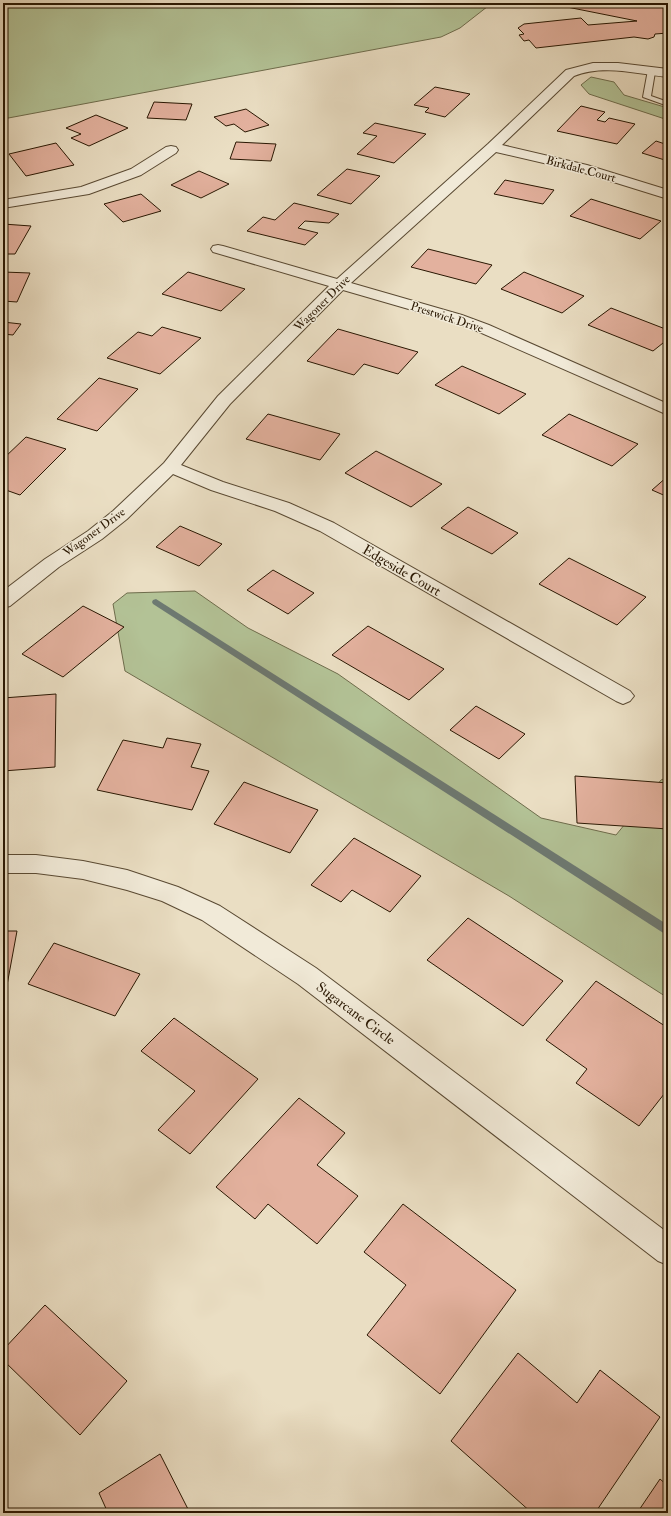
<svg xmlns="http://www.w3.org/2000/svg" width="671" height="1516" font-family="'IM FELL Double Pica',serif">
	<rect width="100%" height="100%" fill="#eadec3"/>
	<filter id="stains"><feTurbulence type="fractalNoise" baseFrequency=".005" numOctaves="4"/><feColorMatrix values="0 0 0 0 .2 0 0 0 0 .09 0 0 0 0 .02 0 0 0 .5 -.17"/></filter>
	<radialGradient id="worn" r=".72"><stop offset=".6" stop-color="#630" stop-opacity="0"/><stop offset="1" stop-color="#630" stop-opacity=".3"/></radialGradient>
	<g fill="#b3c296" stroke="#6e6c4c">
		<path d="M 3,3 L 492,3 L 460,28 L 441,37 L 3,119 Z"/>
		<path d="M 591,77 L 614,82 L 624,95 L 668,108 L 668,120 L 589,94 L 581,85 Z"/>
		<path d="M 195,591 L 248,628 L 338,674 L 541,818 L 616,835 L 661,780 L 668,777 L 668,998 L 509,896 L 125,671 L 113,604 L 127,593 Z"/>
	</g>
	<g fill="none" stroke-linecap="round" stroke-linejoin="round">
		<path fill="#6d7972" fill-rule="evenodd" d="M 156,599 L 668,925 L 668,936 L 153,604 L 152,602 L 153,600 Z"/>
	</g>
	<g fill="#e3b19e" stroke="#291702">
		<path d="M 571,3 L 661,3 L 668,4 L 668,33 L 655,34 L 654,37 L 648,39 L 634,37 L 536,48 L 529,40 L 524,41 L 519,35 L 524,34 L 518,28 L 524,24 L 581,18 L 588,25 L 637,21 L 567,7 Z"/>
		<path d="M 435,87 L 470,94 L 445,117 L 425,112 L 429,108 L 414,105 Z"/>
		<path d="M 154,102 L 192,104 L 186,120 L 147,118 Z"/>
		<path d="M 581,106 L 605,112 L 597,120 L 605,122 L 609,118 L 635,124 L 617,144 L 557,131 Z"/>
		<path d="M 246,109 L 269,125 L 245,132 L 234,124 L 226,126 L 214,117 Z"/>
		<path d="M 96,115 L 128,128 L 89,146 L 71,138 L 81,134 L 66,128 Z"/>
		<path d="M 375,123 L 426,134 L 394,163 L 357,154 L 377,136 L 363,133 Z"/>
		<path d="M 656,141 L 668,145 L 668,161 L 642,153 Z"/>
		<path d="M 236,142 L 276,144 L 271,161 L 230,159 Z"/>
		<path d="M 56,143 L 74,165 L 26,176 L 9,154 Z"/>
		<path d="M 347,169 L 380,176 L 351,204 L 317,195 Z"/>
		<path d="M 199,171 L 229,184 L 201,198 L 171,185 Z"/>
		<path d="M 505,180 L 554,190 L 543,204 L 494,194 Z"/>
		<path d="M 141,194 L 161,211 L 123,222 L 104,204 Z"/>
		<path d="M 591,199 L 661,221 L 640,239 L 570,216 Z"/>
		<path d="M 294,203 L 339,214 L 329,223 L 305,221 L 298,228 L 318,233 L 305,245 L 247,231 L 263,217 L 275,220 Z"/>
		<path d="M 3,224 L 31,226 L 15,254 L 3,254 Z"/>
		<path d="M 428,249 L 492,265 L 476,284 L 411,267 Z"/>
		<path d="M 3,272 L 30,273 L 17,302 L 3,301 Z"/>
		<path d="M 188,272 L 245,289 L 221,311 L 162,294 Z"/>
		<path d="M 524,272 L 584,296 L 562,313 L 501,289 Z"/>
		<path d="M 611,308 L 668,330 L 668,339 L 653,351 L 588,325 Z"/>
		<path d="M 3,322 L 21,324 L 13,335 L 3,334 Z"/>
		<path d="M 162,327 L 201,338 L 160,374 L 107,358 L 138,332 L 152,336 Z"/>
		<path d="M 338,329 L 418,352 L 398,374 L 364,364 L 354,375 L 307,361 Z"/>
		<path d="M 462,366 L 526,394 L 499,414 L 435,385 Z"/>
		<path d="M 99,378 L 138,389 L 97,431 L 57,419 Z"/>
		<path d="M 268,414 L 340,434 L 320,460 L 246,439 Z"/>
		<path d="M 569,414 L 638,444 L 612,466 L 542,435 Z"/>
		<path d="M 26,437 L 66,449 L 20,495 L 3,489 L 3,459 Z"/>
		<path d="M 376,451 L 442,484 L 411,507 L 345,473 Z"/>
		<path d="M 668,476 L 668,497 L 652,490 Z"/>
		<path d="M 468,507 L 518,533 L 492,554 L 441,528 Z"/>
		<path d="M 180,526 L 222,544 L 199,566 L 156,547 Z"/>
		<path d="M 569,558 L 646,597 L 617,625 L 539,584 Z"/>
		<path d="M 273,570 L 314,593 L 288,614 L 247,590 Z"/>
		<path d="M 83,606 L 124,627 L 63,677 L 22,654 Z"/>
		<path d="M 368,626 L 444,669 L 409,700 L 332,655 Z"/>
		<path d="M 56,694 L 55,767 L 3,771 L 3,698 Z"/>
		<path d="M 476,706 L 525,734 L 499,759 L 450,730 Z"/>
		<path d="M 167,738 L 201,744 L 191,767 L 209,771 L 192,810 L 97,790 L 123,740 L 163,748 Z"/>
		<path d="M 575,776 L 668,783 L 668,829 L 577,823 Z"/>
		<path d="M 244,782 L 318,810 L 290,853 L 214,824 Z"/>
		<path d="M 354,838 L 421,876 L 390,912 L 352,890 L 341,902 L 311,885 Z"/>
		<path d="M 468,918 L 563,981 L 523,1026 L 427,960 Z"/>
		<path d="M 3,931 L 17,931 L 5,996 L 3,996 Z"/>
		<path d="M 54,943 L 140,974 L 115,1016 L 28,984 Z"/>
		<path d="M 596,981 L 668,1028 L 668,1089 L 639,1126 L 576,1083 L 587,1069 L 546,1040 Z"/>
		<path d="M 174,1018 L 258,1079 L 190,1154 L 158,1130 L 195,1091 L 141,1051 Z"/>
		<path d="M 299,1098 L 345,1133 L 317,1165 L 358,1196 L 317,1244 L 268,1204 L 255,1219 L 216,1187 Z"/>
		<path d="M 403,1204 L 516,1290 L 440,1394 L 367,1335 L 406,1285 L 364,1252 Z"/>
		<path d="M 45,1305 L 127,1381 L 80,1435 L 3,1360 L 3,1350 Z"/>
		<path d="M 518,1353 L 577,1403 L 600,1370 L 660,1417 L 595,1513 L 532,1513 L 451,1441 Z"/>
		<path d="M 160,1454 L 190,1513 L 108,1513 L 99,1493 Z"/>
		<path d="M 660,1479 L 668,1486 L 668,1513 L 637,1513 Z"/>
	</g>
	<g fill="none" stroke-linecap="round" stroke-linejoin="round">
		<defs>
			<path id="service" d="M 648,70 L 654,70 L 655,72 L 651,96 L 668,102 L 668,106 L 643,97 Z"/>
			<g id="minor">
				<path d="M 593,63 L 618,63 L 668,69 L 668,77 C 637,74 604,64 574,76 L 502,145 L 587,165 L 668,190 L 668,199 L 578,171 L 496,152 L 351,283 L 462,315 L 489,325 L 668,404 L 668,415 L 477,331 L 450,321 L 343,290 L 230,404 L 181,465 L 223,482 L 289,503 L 334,523 L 630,691 L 634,696 L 630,701 L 623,704 L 616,701 L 320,531 L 275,511 L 211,490 L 173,474 L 127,519 L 102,539 L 59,567 L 10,606 L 3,608 L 3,591 L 45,559 L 88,531 L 113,511 L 164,463 L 218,396 L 329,286 L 213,252 L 211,249 L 213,246 L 218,245 L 223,246 L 337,279 L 488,144 L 566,70 Z"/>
				<path d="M 171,146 L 176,147 L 178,150 L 176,153 L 141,175 L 89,194 L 3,208 L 3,200 L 81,187 L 131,169 L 166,147 Z"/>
				<path d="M 3,855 L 36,855 L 83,861 L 127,870 L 178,887 L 220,906 L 316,968 L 668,1233 L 668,1265 L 658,1261 L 298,984 L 202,920 L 162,901 L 127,890 L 83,879 L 36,873 L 3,873 Z"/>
			</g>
		</defs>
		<use href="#service" stroke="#594932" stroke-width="2"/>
		<use href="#minor" stroke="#594932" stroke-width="2"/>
		<use href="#service" fill="#f1ead8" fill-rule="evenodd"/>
		<use href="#minor" fill="#f1ead8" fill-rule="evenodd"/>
	</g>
	<g text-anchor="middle" stroke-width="3" stroke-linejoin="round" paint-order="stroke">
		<g font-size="12" fill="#291702" stroke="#f1ead8">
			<text transform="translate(581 169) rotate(15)" y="4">Birkdale Court</text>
			<text transform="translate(322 303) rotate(-45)" y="4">Wagoner Drive</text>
			<text transform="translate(447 317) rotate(18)" y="4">Prestwick Drive</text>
			<text transform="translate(94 532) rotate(-36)" y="4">Wagoner Drive</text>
		</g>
		<g font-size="14" fill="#291702" stroke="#f1ead8">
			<text transform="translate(402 570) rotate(30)" y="5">Edgeside Court</text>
			<text transform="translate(356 1013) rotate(37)" y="5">Sugarcane Circle</text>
		</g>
	</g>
	<rect width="671" height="1516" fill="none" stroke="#eadec3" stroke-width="16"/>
	<rect x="4" y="4" width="663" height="1508" fill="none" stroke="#291702" stroke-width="2"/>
	<rect x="8" y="8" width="655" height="1500" fill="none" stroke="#291702"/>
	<rect width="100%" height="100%" filter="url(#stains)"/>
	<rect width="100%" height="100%" fill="url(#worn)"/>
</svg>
